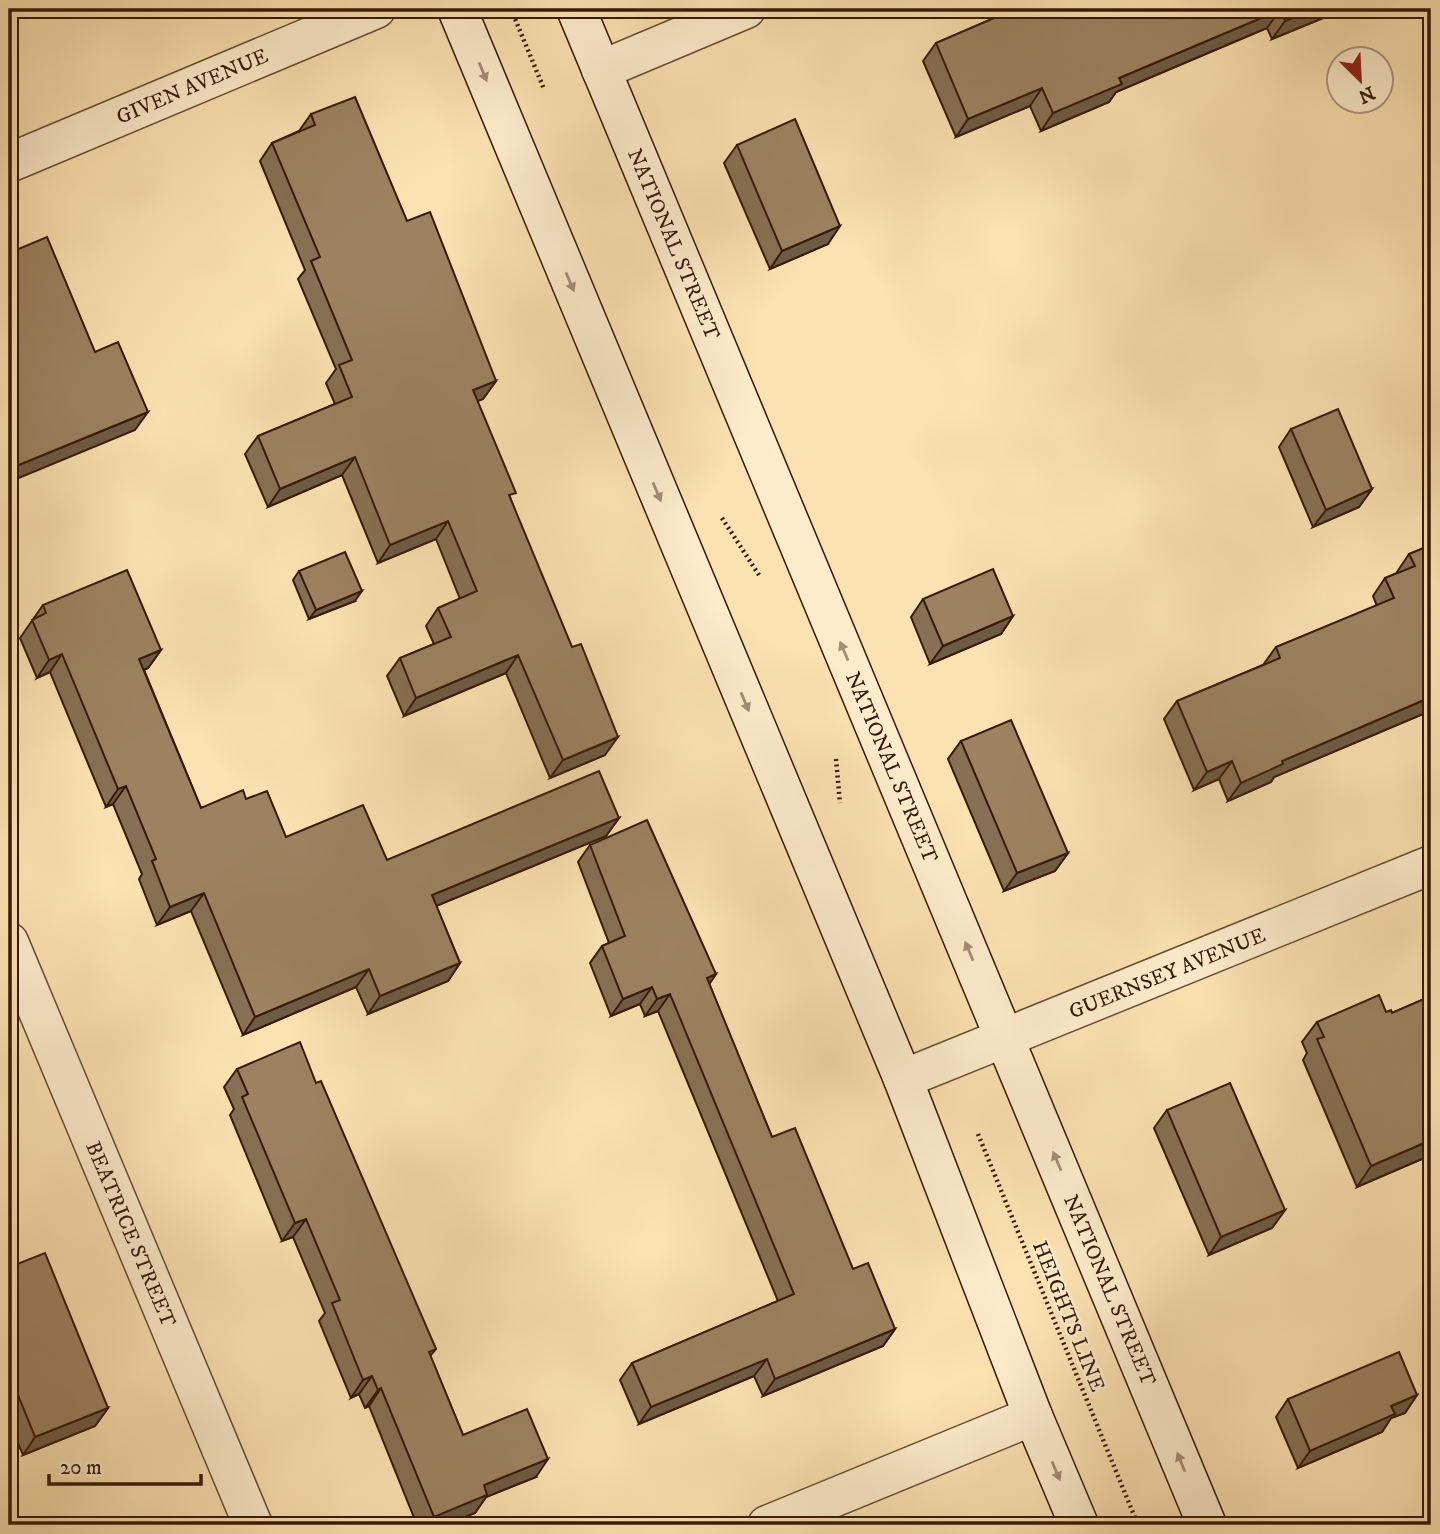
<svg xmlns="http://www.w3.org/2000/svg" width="1440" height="1534" font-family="'IM FELL DW Pica',serif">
	<rect width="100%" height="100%" fill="#fce2b1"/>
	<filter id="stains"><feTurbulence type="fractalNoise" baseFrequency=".00286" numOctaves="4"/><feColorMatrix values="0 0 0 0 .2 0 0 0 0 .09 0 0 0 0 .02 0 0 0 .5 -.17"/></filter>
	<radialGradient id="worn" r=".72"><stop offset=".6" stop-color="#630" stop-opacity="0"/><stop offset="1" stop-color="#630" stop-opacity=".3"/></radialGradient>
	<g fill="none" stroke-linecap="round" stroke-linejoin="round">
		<defs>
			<g id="street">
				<path d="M 601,70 L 746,9"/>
				<path d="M 9,163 L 376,9"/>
				<path d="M 9,942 L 253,1525"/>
				<path d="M 903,1079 L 1431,865"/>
				<path d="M 767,1525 L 1033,1416"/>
			</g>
			<g id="secondary">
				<path d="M 457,9 L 903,1079 L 1033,1416 L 1079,1525"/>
				<path d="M 576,9 L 1207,1525"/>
			</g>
		</defs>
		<use href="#street" stroke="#684b34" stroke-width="41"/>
		<use href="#secondary" stroke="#37190a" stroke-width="41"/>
		<g stroke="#37190a" stroke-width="4.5" stroke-dasharray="2 3.5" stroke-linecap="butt">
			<path d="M 511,9 L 544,89"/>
			<path d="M 722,518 L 759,575"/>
			<path d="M 836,759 L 840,803"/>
			<path d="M 978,1134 L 1138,1525"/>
		</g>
		<use href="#street" stroke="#fdeccc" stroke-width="38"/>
		<use href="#secondary" stroke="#fdeccc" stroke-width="38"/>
	</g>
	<g fill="#877053" stroke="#37190a" stroke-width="2">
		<path d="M 1015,9 L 1345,9 L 1272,39 L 1267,28 L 1116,92 L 1109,102 L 1041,131 L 1030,106 L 956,137 L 923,61 L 936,43 Z"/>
		<path d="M 311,114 L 407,221 L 496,381 L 483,399 L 477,401 L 511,500 L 605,755 L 550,778 L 506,673 L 404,716 L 387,676 L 400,658 L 434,644 L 426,626 L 438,608 L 460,599 L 436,539 L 378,563 L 342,475 L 268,507 L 245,454 L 258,436 L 335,404 L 326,383 L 336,369 L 298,279 L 305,270 L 260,161 L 272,143 L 299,131 Z"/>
		<path d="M 737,145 L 828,244 L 770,269 L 724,163 Z"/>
		<path d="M 1291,429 L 1372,489 L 1359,507 L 1313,527 L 1279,447 Z"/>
		<path d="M 1431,545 L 1431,715 L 1425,718 L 1423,714 L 1274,777 L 1271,782 L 1228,801 L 1219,779 L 1194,790 L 1164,719 L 1177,701 L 1263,665 L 1276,647 L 1377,606 L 1373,596 L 1385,578 L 1397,573 L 1397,572 L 1409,554 Z"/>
		<path d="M 299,571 L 355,601 L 309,619 L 293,580 Z"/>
		<path d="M 923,599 L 1013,616 L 1001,634 L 930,664 L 911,617 Z"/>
		<path d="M 43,605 L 161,650 L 148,668 L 144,670 L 201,808 L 246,799 L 286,837 L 387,860 L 619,818 L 606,836 L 436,906 L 460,963 L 448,981 L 368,1014 L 356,987 L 243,1035 L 191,911 L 157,925 L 139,879 L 142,874 L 113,804 L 106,807 L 50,672 L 37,678 L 20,638 Z"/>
		<path d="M 961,741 L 1068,853 L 1055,871 L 1004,891 L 948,759 Z"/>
		<path d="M 590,845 L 716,974 L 709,984 L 772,1137 L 853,1269 L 895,1329 L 883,1346 L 763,1396 L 754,1376 L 639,1424 L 620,1380 L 632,1363 L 778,1301 L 658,1011 L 645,1016 L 640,1004 L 611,1016 L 590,963 L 602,946 L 609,943 L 578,862 Z"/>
		<path d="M 1431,996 L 1431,1155 L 1357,1187 L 1303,1060 L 1307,1053 L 1302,1042 L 1317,1022 L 1386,1012 L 1392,1013 Z"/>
		<path d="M 237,1069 L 316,1083 L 436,1349 L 430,1356 L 463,1435 L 536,1477 L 486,1497 L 475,1513 L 445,1525 L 417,1525 L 369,1406 L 365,1408 L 359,1394 L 351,1398 L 319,1321 L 325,1313 L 293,1237 L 282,1241 L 230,1115 L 234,1109 L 224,1087 Z"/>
		<path d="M 1167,1110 L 1285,1210 L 1272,1228 L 1209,1255 L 1154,1128 Z"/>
		<path d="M 9,1249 L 15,1265 L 108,1408 L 95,1426 L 23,1455 L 9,1422 Z"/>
		<path d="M 1417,1395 L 1405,1413 L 1391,1418 L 1382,1432 L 1298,1468 L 1276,1417 L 1288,1399 Z"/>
	</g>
	<g fill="#6e5b44" stroke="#37190a" stroke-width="2">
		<path d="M 1315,9 L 1345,9 L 1272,39 L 1285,21 Z"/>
		<path d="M 1280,10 L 1267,28 L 1116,92 L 1109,102 L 1041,131 L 1053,113 L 1119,78 Z"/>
		<path d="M 1042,88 L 1030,106 L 956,137 L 968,119 Z"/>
		<path d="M 840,226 L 828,244 L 770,269 L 782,251 Z"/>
		<path d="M 496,381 L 483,399 L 460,408 L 473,390 Z"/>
		<path d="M 148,412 L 135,430 L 9,482 L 9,469 Z"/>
		<path d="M 355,457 L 342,475 L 268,507 L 280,489 Z"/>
		<path d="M 1372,489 L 1359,507 L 1313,527 L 1326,510 Z"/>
		<path d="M 448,521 L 436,539 L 378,563 L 390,545 Z"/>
		<path d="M 362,591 L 355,601 L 309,619 L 316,610 Z"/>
		<path d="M 1013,616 L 1001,634 L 930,664 L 943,646 Z"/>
		<path d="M 161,650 L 148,668 L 127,677 L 139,659 Z"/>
		<path d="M 62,654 L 50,672 L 37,678 L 49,660 Z"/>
		<path d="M 518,655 L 506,673 L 404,716 L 416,698 Z"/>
		<path d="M 1431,697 L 1431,701 L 1423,714 L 1274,777 L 1271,782 L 1228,801 L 1241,783 L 1282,761 Z"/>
		<path d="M 1431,709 L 1431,715 L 1425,718 Z"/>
		<path d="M 618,737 L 605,755 L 550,778 L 563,760 Z"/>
		<path d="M 1232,761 L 1219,779 L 1194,790 L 1207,772 Z"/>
		<path d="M 126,786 L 113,804 L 106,807 L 118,789 Z"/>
		<path d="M 619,818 L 606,836 L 419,913 L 432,895 Z"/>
		<path d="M 1068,853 L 1055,871 L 1004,891 L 1017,873 Z"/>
		<path d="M 204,893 L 191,911 L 157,925 L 170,907 Z"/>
		<path d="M 460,963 L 448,981 L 368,1014 L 380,996 Z"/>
		<path d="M 369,969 L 356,987 L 243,1035 L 255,1017 Z"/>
		<path d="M 716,974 L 704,992 L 707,978 Z"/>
		<path d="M 652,987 L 640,1004 L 611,1016 L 623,999 Z"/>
		<path d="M 670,994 L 658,1011 L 645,1016 L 657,999 Z"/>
		<path d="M 1431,1140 L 1431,1155 L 1357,1187 L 1371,1166 Z"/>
		<path d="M 1285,1210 L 1272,1228 L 1209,1255 L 1221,1237 Z"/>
		<path d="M 306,1219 L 293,1237 L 282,1241 L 295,1223 Z"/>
		<path d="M 895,1329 L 883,1346 L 763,1396 L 775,1379 Z"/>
		<path d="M 767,1359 L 754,1376 L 639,1424 L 651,1407 Z"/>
		<path d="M 372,1376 L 359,1394 L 351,1398 L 363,1380 Z"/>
		<path d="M 381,1388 L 369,1406 L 365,1408 L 378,1390 Z"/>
		<path d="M 1417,1395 L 1405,1413 L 1391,1418 L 1382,1432 L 1298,1468 L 1310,1451 L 1391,1406 Z"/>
		<path d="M 108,1408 L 95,1426 L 23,1455 L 35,1437 Z"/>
		<path d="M 548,1459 L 536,1477 L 486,1497 L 475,1513 L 445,1525 L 428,1525 L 434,1517 L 484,1485 Z"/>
	</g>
	<g fill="#9d8261" stroke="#37190a" stroke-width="2">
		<path d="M 1015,9 L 1315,9 L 1285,21 L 1280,10 L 1119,78 L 1122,84 L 1053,113 L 1042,88 L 968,119 L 936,43 Z"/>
		<path d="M 355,97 L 407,221 L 430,212 L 496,381 L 473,390 L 516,493 L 509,495 L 572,647 L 581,644 L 618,737 L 563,760 L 518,655 L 416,698 L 400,658 L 451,637 L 438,608 L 477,591 L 448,521 L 390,545 L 355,457 L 280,489 L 258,436 L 352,397 L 339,365 L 352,360 L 311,261 L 320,257 L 272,143 L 315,125 L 311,114 Z"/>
		<path d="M 795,119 L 840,226 L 782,251 L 737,145 Z"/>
		<path d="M 47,237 L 95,352 L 118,342 L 148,412 L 9,469 L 9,253 Z"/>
		<path d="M 1338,409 L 1372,489 L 1326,510 L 1291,429 Z"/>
		<path d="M 1431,545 L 1431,697 L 1282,761 L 1283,764 L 1241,783 L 1232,761 L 1207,772 L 1177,701 L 1280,658 L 1276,647 L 1394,598 L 1385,578 L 1415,566 L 1409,554 Z"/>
		<path d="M 345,552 L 362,591 L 316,610 L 299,571 Z"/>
		<path d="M 993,569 L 1013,616 L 943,646 L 923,599 Z"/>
		<path d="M 127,570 L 161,650 L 139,659 L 201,808 L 243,790 L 246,799 L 267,791 L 286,837 L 363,805 L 387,860 L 599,771 L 619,818 L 432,895 L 460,963 L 380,996 L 369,969 L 255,1017 L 204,893 L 170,907 L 152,861 L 156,859 L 126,786 L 118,789 L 62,654 L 49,660 L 32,620 L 46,613 L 43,605 Z"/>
		<path d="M 1011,720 L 1068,853 L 1017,873 L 961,741 Z"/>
		<path d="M 647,820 L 716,974 L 707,978 L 772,1137 L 795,1128 L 853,1269 L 868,1263 L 895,1329 L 775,1379 L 767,1359 L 651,1407 L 632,1363 L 794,1294 L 670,994 L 657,999 L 652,987 L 623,999 L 602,946 L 625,936 L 590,845 Z"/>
		<path d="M 1379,995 L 1386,1012 L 1391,1010 L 1392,1013 L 1431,996 L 1431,1140 L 1371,1166 L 1317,1039 L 1324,1037 L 1317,1022 Z"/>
		<path d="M 300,1042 L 316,1083 L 321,1081 L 417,1305 L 436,1349 L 429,1352 L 463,1435 L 527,1409 L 548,1459 L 484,1485 L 487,1495 L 434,1517 L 381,1388 L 378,1390 L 372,1376 L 363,1380 L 332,1303 L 340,1300 L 306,1219 L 295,1223 L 242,1097 L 248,1094 L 237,1069 Z"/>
		<path d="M 1230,1083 L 1285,1210 L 1221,1237 L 1167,1110 Z"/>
		<path d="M 9,1249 L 15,1265 L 45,1253 L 108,1408 L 35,1437 L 9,1373 Z"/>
		<path d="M 1399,1352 L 1417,1395 L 1391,1406 L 1395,1414 L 1310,1451 L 1288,1399 Z"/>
	</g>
	<defs><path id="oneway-solid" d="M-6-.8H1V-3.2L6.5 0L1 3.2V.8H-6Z" transform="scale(1.75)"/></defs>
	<g fill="#a48d75">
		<use href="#oneway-solid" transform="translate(483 72) rotate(68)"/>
		<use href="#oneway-solid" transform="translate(570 282) rotate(67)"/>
		<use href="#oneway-solid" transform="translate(657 492) rotate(67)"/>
		<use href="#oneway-solid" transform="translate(844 651) rotate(-113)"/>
		<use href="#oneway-solid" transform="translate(745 702) rotate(67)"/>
		<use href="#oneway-solid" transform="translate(969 951) rotate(-113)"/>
		<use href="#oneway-solid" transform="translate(1057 1161) rotate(-113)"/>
		<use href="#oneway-solid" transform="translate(1181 1462) rotate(-112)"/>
		<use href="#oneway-solid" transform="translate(1056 1471) rotate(67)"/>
	</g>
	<g text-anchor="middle" stroke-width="5" stroke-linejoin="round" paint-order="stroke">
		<g font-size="21" fill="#37190a" stroke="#fdeccc">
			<text transform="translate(192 86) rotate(-23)" y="7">GIVEN AVENUE</text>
			<text transform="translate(674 244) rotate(67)" y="7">NATIONAL STREET</text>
			<text transform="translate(892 767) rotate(67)" y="7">NATIONAL STREET</text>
			<text transform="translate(1167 973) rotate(-22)" y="7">GUERNSEY AVENUE</text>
			<text transform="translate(131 1234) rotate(67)" y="7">BEATRICE STREET</text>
			<text transform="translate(1110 1290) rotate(67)" y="7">NATIONAL STREET</text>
			<text transform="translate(1069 1316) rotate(68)" y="7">HEIGHTS LINE</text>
		</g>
	</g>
	<rect width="1440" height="1534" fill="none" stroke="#fce2b1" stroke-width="35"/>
	<rect x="10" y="10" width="1419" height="1513" fill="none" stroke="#37190a" stroke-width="3.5"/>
	<rect x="18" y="18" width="1405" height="1499" fill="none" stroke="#37190a" stroke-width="2"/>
	<g transform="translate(1360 80) rotate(156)"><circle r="33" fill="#fdeccc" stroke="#ae987e" stroke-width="2"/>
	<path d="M0-5L12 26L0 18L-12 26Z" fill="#8f2418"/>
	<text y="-10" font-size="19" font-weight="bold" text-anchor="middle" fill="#37190a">N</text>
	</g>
	<path d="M49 1474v10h152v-10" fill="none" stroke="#37190a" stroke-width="3.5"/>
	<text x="60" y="1474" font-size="21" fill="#37190a" stroke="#fdeccc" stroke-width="5" paint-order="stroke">20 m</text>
	<rect width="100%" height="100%" filter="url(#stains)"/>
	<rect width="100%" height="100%" fill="url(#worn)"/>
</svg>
